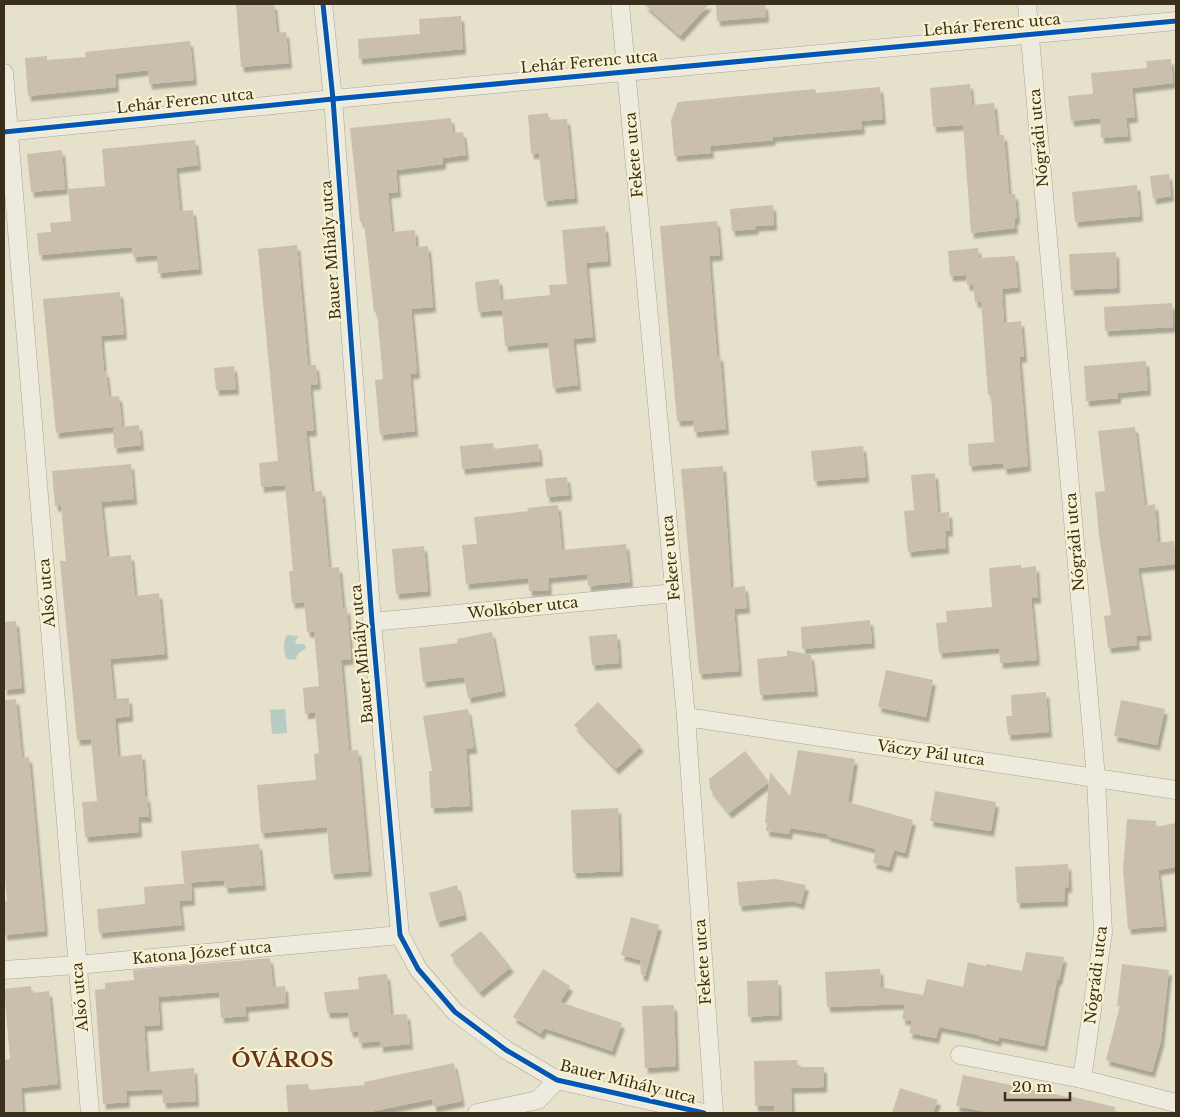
<svg xmlns="http://www.w3.org/2000/svg" width="1180" height="1117" font-family="'Libre Baskerville',serif">
	<defs>
		<filter id="shadow"><feDropShadow dx="3" dy="5.5" stdDeviation="1" flood-color="#0004"/></filter>
	</defs>
	<rect width="100%" height="100%" fill="#e6e1cb"/>
	<g fill="#b7ccc2">
		<path d="M 287,635 L 298,636 L 295,642 L 297,644 L 304,644 L 306,648 L 298,654 L 295,660 L 287,659 C 283,653 283,641 287,635 Z"/>
		<path d="M 285,709 L 287,733 L 272,734 L 270,710 Z"/>
	</g>
	<g fill="#cabfac" filter="url(#shadow)">
		<path d="M 236,4 L 274,4 L 277,33 L 286,32 L 289,63 L 241,67 Z"/>
		<path d="M 644,4 L 709,4 L 680,36 Z"/>
		<path d="M 716,4 L 765,4 L 766,17 L 717,21 Z"/>
		<path d="M 461,16 L 463,49 L 359,59 L 358,39 L 420,34 L 419,19 Z"/>
		<path d="M 190,41 L 194,80 L 149,84 L 148,70 L 115,74 L 116,87 L 28,96 L 25,58 L 47,56 L 47,60 L 86,57 L 85,52 Z"/>
		<path d="M 1171,59 L 1173,83 L 1132,88 L 1135,117 L 1126,118 L 1128,136 L 1101,138 L 1100,118 L 1071,121 L 1068,96 L 1093,94 L 1091,73 L 1147,68 L 1146,61 Z"/>
		<path d="M 970,84 L 972,105 L 994,103 L 997,135 L 1004,135 L 1009,194 L 1015,194 L 1017,219 L 1014,219 L 1015,228 L 971,233 L 963,125 L 933,127 L 930,88 Z"/>
		<path d="M 880,87 L 883,119 L 861,121 L 862,129 L 772,137 L 773,140 L 710,146 L 711,153 L 674,156 L 671,120 L 678,102 L 815,89 L 816,93 Z"/>
		<path d="M 548,113 L 549,120 L 567,119 L 575,198 L 544,201 L 539,153 L 531,154 L 528,115 Z"/>
		<path d="M 451,118 L 453,133 L 463,132 L 466,155 L 443,158 L 443,164 L 396,170 L 398,192 L 388,193 L 392,232 L 415,230 L 416,247 L 428,246 L 433,307 L 411,309 L 417,373 L 410,374 L 415,431 L 380,435 L 375,380 L 383,379 L 377,312 L 374,312 L 364,222 L 360,222 L 350,128 Z"/>
		<path d="M 195,140 L 198,165 L 176,168 L 180,211 L 193,210 L 199,269 L 158,273 L 157,255 L 133,257 L 132,247 L 39,255 L 37,233 L 51,232 L 50,223 L 71,221 L 68,189 L 105,186 L 102,149 Z"/>
		<path d="M 62,150 L 65,189 L 31,192 L 27,154 Z"/>
		<path d="M 1169,174 L 1171,196 L 1153,199 L 1150,176 Z"/>
		<path d="M 1137,185 L 1140,216 L 1075,222 L 1072,192 Z"/>
		<path d="M 773,205 L 774,225 L 755,226 L 756,229 L 732,231 L 730,209 Z"/>
		<path d="M 717,221 L 720,255 L 709,256 L 717,356 L 720,355 L 726,429 L 694,432 L 693,420 L 677,421 L 660,226 Z"/>
		<path d="M 605,226 L 608,261 L 586,263 L 593,337 L 573,339 L 578,385 L 553,388 L 548,342 L 505,346 L 502,310 L 478,312 L 475,282 L 499,279 L 501,300 L 550,295 L 549,285 L 567,284 L 562,230 Z"/>
		<path d="M 297,245 L 308,365 L 316,365 L 318,384 L 310,385 L 314,431 L 306,431 L 312,492 L 322,491 L 329,568 L 339,567 L 343,609 L 347,608 L 351,659 L 341,660 L 349,751 L 358,750 L 369,871 L 331,874 L 327,827 L 261,833 L 257,785 L 316,780 L 314,754 L 319,753 L 315,712 L 305,714 L 303,688 L 319,686 L 314,632 L 307,632 L 304,602 L 292,603 L 289,571 L 293,571 L 285,485 L 261,487 L 259,463 L 278,461 L 258,249 Z"/>
		<path d="M 978,248 L 979,258 L 1015,256 L 1018,287 L 1002,289 L 1004,323 L 1021,321 L 1024,357 L 1019,357 L 1028,466 L 1004,469 L 1003,463 L 969,466 L 968,444 L 994,442 L 991,395 L 988,395 L 981,302 L 975,302 L 973,285 L 967,285 L 966,275 L 950,276 L 948,251 Z"/>
		<path d="M 1116,252 L 1117,288 L 1071,290 L 1069,254 Z"/>
		<path d="M 120,292 L 124,334 L 101,336 L 104,372 L 106,371 L 109,397 L 119,396 L 122,426 L 56,433 L 43,299 Z"/>
		<path d="M 1172,303 L 1173,327 L 1105,331 L 1104,307 Z"/>
		<path d="M 1146,361 L 1148,390 L 1118,393 L 1118,398 L 1086,401 L 1084,366 Z"/>
		<path d="M 234,366 L 236,389 L 216,390 L 214,368 Z"/>
		<path d="M 139,425 L 141,445 L 114,448 L 113,428 Z"/>
		<path d="M 1135,427 L 1145,506 L 1155,504 L 1158,543 L 1174,541 L 1176,564 L 1138,568 L 1149,635 L 1136,636 L 1137,645 L 1108,648 L 1104,616 L 1111,615 L 1099,535 L 1095,492 L 1105,491 L 1098,431 Z"/>
		<path d="M 493,443 L 494,449 L 538,444 L 540,461 L 462,469 L 460,446 Z"/>
		<path d="M 863,446 L 866,477 L 814,481 L 811,451 Z"/>
		<path d="M 131,464 L 134,499 L 101,502 L 107,557 L 131,555 L 135,596 L 159,593 L 165,654 L 110,659 L 114,699 L 129,698 L 130,716 L 115,718 L 118,757 L 142,754 L 145,797 L 147,796 L 149,817 L 138,817 L 139,832 L 85,837 L 82,802 L 97,801 L 91,739 L 77,740 L 60,561 L 66,561 L 61,506 L 55,506 L 52,471 Z"/>
		<path d="M 723,466 L 731,588 L 745,586 L 747,608 L 734,609 L 739,671 L 699,674 L 681,469 Z"/>
		<path d="M 935,473 L 938,513 L 949,512 L 950,531 L 945,531 L 946,548 L 908,552 L 904,511 L 914,510 L 911,475 Z"/>
		<path d="M 567,477 L 569,495 L 547,497 L 545,479 Z"/>
		<path d="M 558,505 L 562,550 L 626,544 L 630,582 L 588,586 L 587,574 L 548,578 L 549,590 L 529,591 L 528,578 L 466,584 L 462,545 L 477,544 L 474,517 L 528,511 L 527,508 Z"/>
		<path d="M 424,546 L 428,591 L 396,594 L 392,549 Z"/>
		<path d="M 1021,565 L 1021,568 L 1036,566 L 1038,598 L 1031,598 L 1037,660 L 1000,663 L 999,648 L 939,653 L 936,623 L 947,622 L 946,611 L 992,607 L 989,568 Z"/>
		<path d="M 870,620 L 872,643 L 802,649 L 801,627 Z"/>
		<path d="M 16,621 L 22,688 L 4,690 L 4,622 Z"/>
		<path d="M 492,632 L 503,691 L 468,698 L 464,677 L 423,682 L 419,648 L 458,643 L 457,639 Z"/>
		<path d="M 617,634 L 619,663 L 592,665 L 589,636 Z"/>
		<path d="M 787,650 L 811,655 L 815,691 L 760,695 L 757,659 L 787,656 Z"/>
		<path d="M 886,670 L 933,680 L 926,717 L 878,707 Z"/>
		<path d="M 1046,692 L 1049,732 L 1008,735 L 1006,716 L 1012,716 L 1011,695 Z"/>
		<path d="M 16,699 L 22,758 L 29,757 L 45,931 L 4,935 L 4,901 L 7,901 L 4,866 L 4,700 Z"/>
		<path d="M 1121,700 L 1165,709 L 1157,745 L 1114,736 Z"/>
		<path d="M 598,702 L 641,746 L 616,769 L 574,725 Z"/>
		<path d="M 468,709 L 474,748 L 466,749 L 470,806 L 431,808 L 429,771 L 432,771 L 423,716 Z"/>
		<path d="M 798,750 L 855,759 L 848,802 L 913,820 L 905,853 L 894,850 L 889,867 L 873,863 L 876,849 L 827,836 L 828,834 L 790,828 L 789,834 L 766,831 L 767,823 L 765,823 L 770,772 L 790,796 Z"/>
		<path d="M 745,751 L 769,782 L 729,813 L 710,789 L 709,779 Z"/>
		<path d="M 935,791 L 996,802 L 991,831 L 930,821 Z"/>
		<path d="M 618,808 L 620,871 L 573,873 L 571,810 Z"/>
		<path d="M 1127,819 L 1156,821 L 1156,827 L 1176,823 L 1176,867 L 1158,870 L 1164,926 L 1128,929 L 1123,870 Z"/>
		<path d="M 259,844 L 263,885 L 225,888 L 224,880 L 184,883 L 181,851 Z"/>
		<path d="M 1068,864 L 1069,887 L 1065,888 L 1065,901 L 1017,903 L 1015,867 Z"/>
		<path d="M 776,879 L 806,885 L 801,904 L 792,901 L 739,906 L 737,882 Z"/>
		<path d="M 191,883 L 192,900 L 179,901 L 182,925 L 99,933 L 97,909 L 145,904 L 144,887 Z"/>
		<path d="M 457,885 L 464,915 L 437,922 L 429,893 Z"/>
		<path d="M 631,917 L 659,925 L 645,976 L 641,975 L 640,960 L 621,955 Z"/>
		<path d="M 481,931 L 511,967 L 480,992 L 450,955 Z"/>
		<path d="M 1026,952 L 1064,957 L 1059,980 L 1057,980 L 1044,1046 L 999,1037 L 998,1041 L 979,1036 L 979,1035 L 939,1027 L 936,1038 L 909,1033 L 912,1021 L 902,1019 L 905,1004 L 827,1007 L 825,972 L 880,969 L 881,987 L 923,995 L 927,979 L 963,987 L 968,962 L 986,966 L 986,964 L 1022,971 Z"/>
		<path d="M 270,958 L 273,987 L 285,986 L 286,1003 L 245,1007 L 246,1016 L 221,1018 L 219,992 L 158,997 L 160,1025 L 144,1026 L 147,1072 L 194,1068 L 196,1101 L 163,1103 L 162,1089 L 126,1091 L 127,1102 L 103,1104 L 95,990 L 105,989 L 105,983 L 134,980 L 133,970 Z"/>
		<path d="M 1122,964 L 1169,970 L 1161,1041 L 1152,1072 L 1106,1060 L 1120,1006 L 1117,1006 Z"/>
		<path d="M 543,969 L 570,986 L 560,1002 L 622,1023 L 612,1051 L 544,1028 L 541,1034 L 513,1017 Z"/>
		<path d="M 387,974 L 391,1015 L 407,1014 L 410,1044 L 380,1047 L 380,1041 L 359,1043 L 358,1031 L 350,1032 L 348,1012 L 327,1013 L 324,992 L 359,989 L 358,977 Z"/>
		<path d="M 778,980 L 779,1015 L 748,1017 L 747,981 Z"/>
		<path d="M 31,986 L 32,993 L 49,991 L 58,1084 L 21,1088 L 23,1113 L 4,1113 L 4,1060 L 10,1059 L 4,989 Z"/>
		<path d="M 674,1005 L 676,1066 L 645,1068 L 642,1006 Z"/>
		<path d="M 797,1060 L 798,1067 L 824,1067 L 824,1087 L 791,1088 L 792,1113 L 775,1113 L 774,1106 L 755,1106 L 754,1061 Z"/>
		<path d="M 454,1063 L 462,1101 L 434,1107 L 432,1099 L 365,1113 L 288,1113 L 286,1085 L 308,1084 L 309,1090 L 365,1085 L 364,1082 Z"/>
		<path d="M 963,1075 L 1068,1097 L 1069,1096 L 1115,1107 L 1114,1113 L 992,1113 L 956,1106 Z"/>
		<path d="M 900,1088 L 938,1100 L 933,1113 L 892,1113 Z"/>
	</g>
	<g fill="none" stroke-linecap="round" stroke-linejoin="round">
		<defs>
			<g id="minor">
				<path d="M 323,4 L 333,99 L 372,622 L 400,935 L 418,969 L 455,1012 L 506,1050 L 557,1080 L 704,1113"/>
				<path d="M 620,4 L 686,717 L 714,1113"/>
				<path d="M 1027,4 L 1096,778 L 1103,933 L 1082,1079"/>
				<path d="M 4,73 L 90,1113"/>
				<path d="M 4,132 L 333,99 L 1176,21"/>
				<path d="M 372,622 L 675,593"/>
				<path d="M 686,717 L 1176,790"/>
				<path d="M 4,970 L 77,965 L 400,935"/>
				<path d="M 960,1055 L 1082,1079 L 1176,1103"/>
				<path d="M 477,1113 L 538,1100 L 557,1080"/>
			</g>
		</defs>
		<use href="#minor" stroke="#aba595" stroke-width="19"/>
		<use href="#minor" stroke="#edeade" stroke-width="18"/>
		<defs>
			<g id="cycleway">
				<path d="M 323,4 L 333,99 L 372,622 L 400,935 L 418,969 L 455,1012 L 506,1050 L 557,1080 L 704,1113"/>
				<path d="M 4,132 L 333,99 L 1176,21"/>
			</g>
		</defs>
		<use href="#cycleway" stroke="#f8f2d0" stroke-width="8"/>
		<use href="#cycleway" stroke="#0057b8" stroke-width="5"/>
	</g>
	<g text-anchor="middle" stroke-width="4.5" stroke-linejoin="round" paint-order="stroke">
		<g font-size="15" fill="#3a2f1c" stroke="#f8f2d0">
			<text transform="translate(992 25) rotate(-5)" y="5">Lehár Ferenc utca</text>
			<text transform="translate(589 62) rotate(-5)" y="5">Lehár Ferenc utca</text>
			<text transform="translate(185 101) rotate(-6)" y="5">Lehár Ferenc utca</text>
			<text transform="translate(1039 138) rotate(-95)" y="5">Nógrádi utca</text>
			<text transform="translate(634 155) rotate(-95)" y="5">Fekete utca</text>
			<text transform="translate(331 250) rotate(-94)" y="5">Bauer Mihály utca</text>
			<text transform="translate(1075 542) rotate(-95)" y="5">Nógrádi utca</text>
			<text transform="translate(671 558) rotate(-95)" y="5">Fekete utca</text>
			<text transform="translate(47 593) rotate(-95)" y="5">Alsó utca</text>
			<text transform="translate(523 608) rotate(-6)" y="5">Wolkóber utca</text>
			<text transform="translate(362 654) rotate(-95)" y="5">Bauer Mihály utca</text>
			<text transform="translate(931 753) rotate(8)" y="5">Váczy Pál utca</text>
			<text transform="translate(202 953) rotate(-5)" y="5">Katona József utca</text>
			<text transform="translate(703 962) rotate(-94)" y="5">Fekete utca</text>
			<text transform="translate(1096 975) rotate(-83)" y="5">Nógrádi utca</text>
			<text transform="translate(80 997) rotate(-95)" y="5">Alsó utca</text>
			<text transform="translate(628 1082) rotate(14)" y="5">Bauer Mihály utca</text>
		</g>
		<g font-size="20" font-weight="bold" letter-spacing="1" fill="#693519" stroke="#f8f2d0">
			<text x="283" y="1067">ÓVÁROS</text>
		</g>
	</g>
	<rect width="1180" height="1117" fill="none" stroke="#3a2f1c" stroke-width="10"/>
	<path d="M1005 1092v8h65v-8" fill="none" stroke="#3a2f1c" stroke-width="2.5"/>
	<text x="1012" y="1092" font-size="15" fill="#3a2f1c" stroke="#f8f2d0" stroke-width="4" paint-order="stroke">20 m</text>
</svg>
